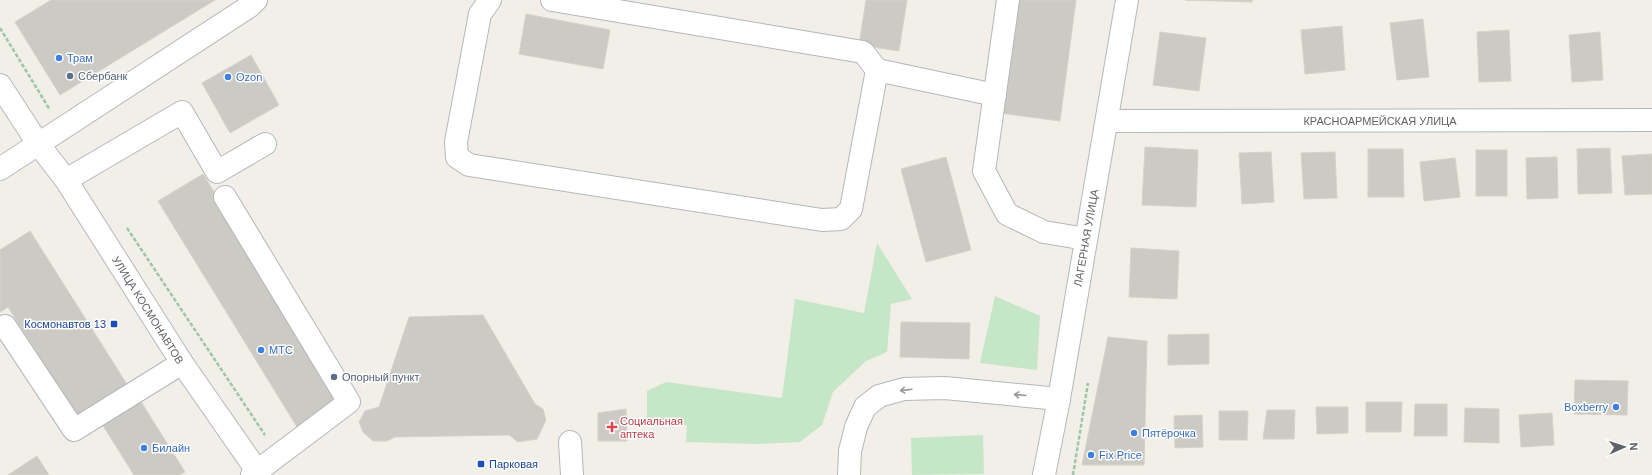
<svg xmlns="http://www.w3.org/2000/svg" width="1652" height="475" font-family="Arial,sans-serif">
	<rect width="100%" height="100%" fill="#f1efe8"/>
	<g fill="#c6e6c8">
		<path d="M 877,243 L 912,299 L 891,304 L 887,352 L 866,361 L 833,392 L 822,425 L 800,442 L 759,444 L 686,442 L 687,425 L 647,423 L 647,391 L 666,382 L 782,398 L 795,299 L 864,313 Z"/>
		<path d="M 995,296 L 1040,316 L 1037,370 L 980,363 Z"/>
		<path d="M 983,435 L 984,474 L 912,475 L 911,438 Z"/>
	</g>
	<g fill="#cccac4" stroke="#d5d2c7">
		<path d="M 51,0 L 215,0 L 60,95 L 15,22 Z"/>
		<path d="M 866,0 L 907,0 L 899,51 L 859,45 Z"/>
		<path d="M 1014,0 L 1076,0 L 1060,121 L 999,113 Z"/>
		<path d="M 1185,0 L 1252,0 L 1252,2 Z"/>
		<path d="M 526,14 L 610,30 L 603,69 L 519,54 Z"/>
		<path d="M 1423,19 L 1429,77 L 1397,80 L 1390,23 Z"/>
		<path d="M 1342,26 L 1345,70 L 1305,74 L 1301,30 Z"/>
		<path d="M 1509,30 L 1511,81 L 1479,82 L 1477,32 Z"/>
		<path d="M 1160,32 L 1206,38 L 1199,91 L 1153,85 Z"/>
		<path d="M 1600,32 L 1603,80 L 1572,82 L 1569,35 Z"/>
		<path d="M 251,55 L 279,105 L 230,133 L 202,83 Z"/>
		<path d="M 1145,147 L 1198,150 L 1196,207 L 1142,205 Z"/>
		<path d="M 1610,148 L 1612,193 L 1578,194 L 1577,149 Z"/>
		<path d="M 1368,149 L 1403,149 L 1404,197 L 1368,197 Z"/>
		<rect x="1476" y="150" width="31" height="46"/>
		<path d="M 1271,152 L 1274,202 L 1242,204 L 1239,153 Z"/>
		<path d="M 1335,152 L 1337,198 L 1304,199 L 1301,153 Z"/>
		<path d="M 1652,154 L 1652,194 L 1625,195 L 1622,156 Z"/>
		<path d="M 946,157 L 971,250 L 926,262 L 901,169 Z"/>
		<path d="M 1557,157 L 1558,198 L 1527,199 L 1526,158 Z"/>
		<path d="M 1455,158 L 1460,197 L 1424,201 L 1420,162 Z"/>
		<path d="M 203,174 L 341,399 L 297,427 L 158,201 Z"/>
		<path d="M 30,231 L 128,386 L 78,418 L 8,307 L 0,312 L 0,250 Z"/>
		<path d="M 1131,248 L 1179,251 L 1177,299 L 1129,297 Z"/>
		<path d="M 483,315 L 535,404 L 543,409 L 546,420 L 537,439 L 518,442 L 509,435 L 395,437 L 387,441 L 373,441 L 363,432 L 359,422 L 365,411 L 379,407 L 409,317 Z"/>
		<path d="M 901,322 L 970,323 L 969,359 L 900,357 Z"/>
		<path d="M 1209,334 L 1209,364 L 1168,365 L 1168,335 Z"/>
		<path d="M 1108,337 L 1147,341 L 1144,465 L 1082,465 Z"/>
		<path d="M 1575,380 L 1628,381 L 1627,415 L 1574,414 Z"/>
		<path d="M 140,400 L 185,472 L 180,475 L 134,475 L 102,424 Z"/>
		<path d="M 1366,402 L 1402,402 L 1401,432 L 1366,432 Z"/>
		<path d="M 1415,404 L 1447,404 L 1447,436 L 1414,436 Z"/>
		<path d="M 1316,407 L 1348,407 L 1348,433 L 1317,434 Z"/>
		<path d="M 1465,408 L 1499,409 L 1499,443 L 1464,442 Z"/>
		<path d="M 626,409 L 627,441 L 598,441 L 598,413 Z"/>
		<path d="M 1267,410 L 1295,410 L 1294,439 L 1263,439 Z"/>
		<path d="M 1219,411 L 1248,411 L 1247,440 L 1219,440 Z"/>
		<path d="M 1552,413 L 1554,445 L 1521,447 L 1519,415 Z"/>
		<path d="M 1202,415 L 1203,447 L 1175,448 L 1174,416 Z"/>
		<path d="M 37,456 L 49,475 L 8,475 Z"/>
	</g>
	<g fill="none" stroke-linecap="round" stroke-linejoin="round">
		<defs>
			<g id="minor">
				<path d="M 490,0 L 480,14 L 456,142 L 457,157 L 469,165 L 822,220 L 841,219 L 851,209 L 877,70"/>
				<path d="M 552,0 L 863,52 L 877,70 L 995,95"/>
				<path d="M 1008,0 L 984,171 L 1007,214 L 1044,232 L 1086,239"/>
				<path d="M 0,85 L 39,145 L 66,180 L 182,363 L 260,475"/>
				<path d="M 1107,121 L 1652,120"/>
				<path d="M 0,169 L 250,6 L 256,0"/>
				<path d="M 66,180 L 182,112 L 217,172 L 265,144"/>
				<path d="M 225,197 L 349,402 L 252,475"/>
				<path d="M 5,326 L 74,430 L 182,363"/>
				<path d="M 570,442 L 572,475"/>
				<path d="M 849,475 L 850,451 L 856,427 L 865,407 L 879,396 L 904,389 L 945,388 L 1059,399"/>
				<path d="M 1044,475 L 1059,399 L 1127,0"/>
			</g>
		</defs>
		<use href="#minor" stroke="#b5b7bc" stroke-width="24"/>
		<g stroke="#9ec5ac" stroke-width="2.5" stroke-dasharray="4 2" stroke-linecap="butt">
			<path d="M 0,28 L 50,110"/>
			<path d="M 127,228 L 265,435"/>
			<path d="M 1073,475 L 1088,383"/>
		</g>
		<use href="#minor" stroke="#fff" stroke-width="22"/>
	</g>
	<defs><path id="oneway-shaft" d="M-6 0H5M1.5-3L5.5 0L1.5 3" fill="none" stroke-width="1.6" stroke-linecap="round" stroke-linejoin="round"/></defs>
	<g stroke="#97999c">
		<use href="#oneway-shaft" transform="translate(906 390) rotate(173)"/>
		<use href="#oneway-shaft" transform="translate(1020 395) rotate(-175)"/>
	</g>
	<g fill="#3f7fe0" stroke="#fff" stroke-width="1.5">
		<circle cx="59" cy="58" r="4"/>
		<circle cx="228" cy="77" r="4"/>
		<circle cx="261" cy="350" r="4"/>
		<circle cx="1616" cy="407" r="4"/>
		<circle cx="1134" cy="433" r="4"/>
		<circle cx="144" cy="448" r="4"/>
		<circle cx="1091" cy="455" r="4"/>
	</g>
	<g fill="#5c6f8a" stroke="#fff" stroke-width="1.5">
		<circle cx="70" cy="76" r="4"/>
		<circle cx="334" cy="377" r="4"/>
	</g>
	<g fill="#1a4fb4" stroke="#fff" stroke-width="1.5">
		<rect x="110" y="320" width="8" height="8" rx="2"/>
		<rect x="477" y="460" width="8" height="8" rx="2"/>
	</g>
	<path fill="#e0444e" stroke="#fff" stroke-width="1.5" d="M610 421h4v4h4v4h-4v4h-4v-4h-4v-4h4z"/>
	<g text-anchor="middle" stroke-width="3" stroke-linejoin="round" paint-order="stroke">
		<g font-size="11" fill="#366cbe" stroke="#fff" text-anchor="start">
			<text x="67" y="62">Трам</text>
			<text x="236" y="81">Ozon</text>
			<text x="269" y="354">МТС</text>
			<text x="1608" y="411" text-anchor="end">Boxberry</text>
			<text x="1142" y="437">Пятёрочка</text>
			<text x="152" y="452">Билайн</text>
			<text x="1099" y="459">Fix Price</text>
		</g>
		<g font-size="11" fill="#4e5e75" stroke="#fff" text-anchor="start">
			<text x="78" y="80">Сбербанк</text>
			<text x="342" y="381">Опорный пункт</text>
		</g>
		<g font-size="11" fill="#5f6267" stroke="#fff">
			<text x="1380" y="125">КРАСНОАРМЕЙСКАЯ УЛИЦА</text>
			<text transform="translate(1086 238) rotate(-80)" y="4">ЛАГЕРНАЯ УЛИЦА</text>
			<text transform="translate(148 310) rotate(58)" y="4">УЛИЦА КОСМОНАВТОВ</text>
		</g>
		<g font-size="11" fill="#164399" stroke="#fff" text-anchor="end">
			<text x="106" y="328">Космонавтов 13</text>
			<text x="489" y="468" text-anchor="start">Парковая</text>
		</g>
		<g font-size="11" fill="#be3a42" stroke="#fff" text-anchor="start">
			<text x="620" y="425">Социальная<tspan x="620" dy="13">аптека</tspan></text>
		</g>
	</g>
	<g transform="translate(1624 447) rotate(87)" stroke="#ffffff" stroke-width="3" paint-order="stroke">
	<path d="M0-3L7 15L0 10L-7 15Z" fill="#5f6267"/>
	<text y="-6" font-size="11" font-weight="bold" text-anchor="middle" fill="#5f6267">N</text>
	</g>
</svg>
